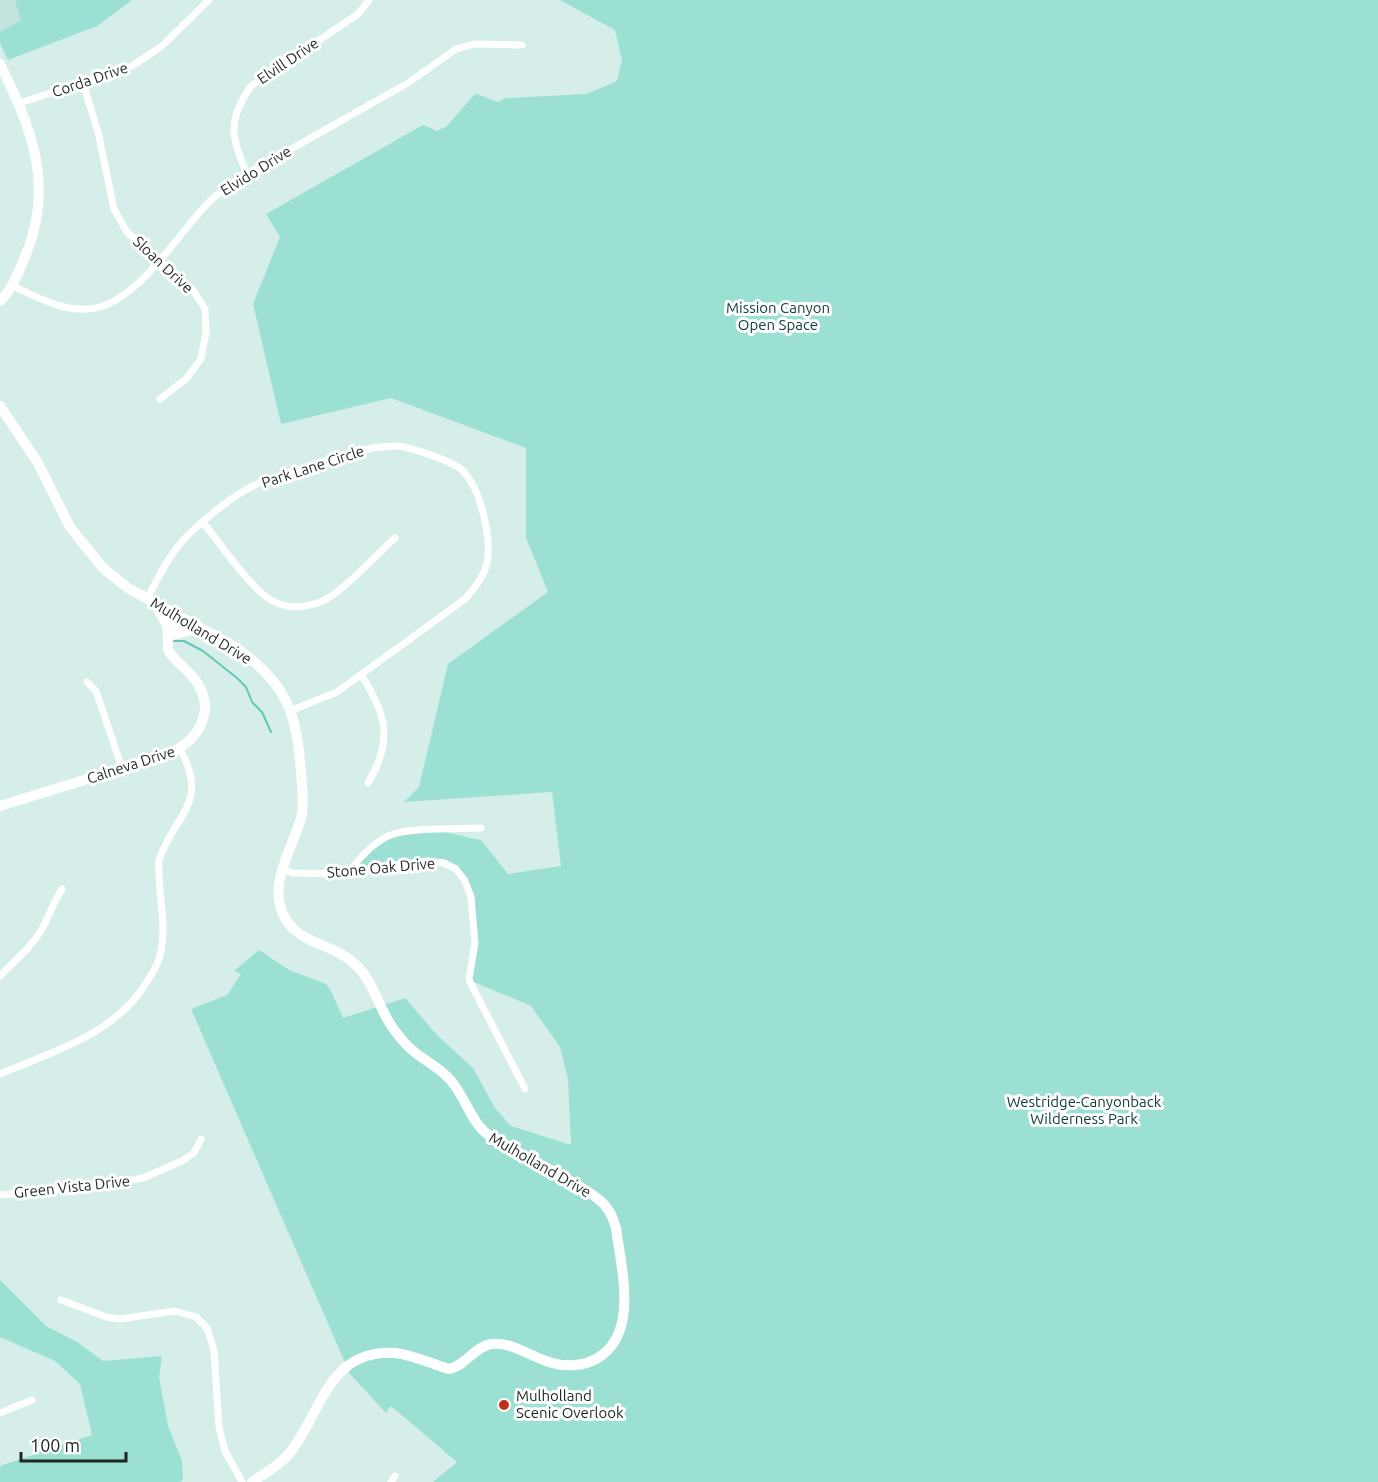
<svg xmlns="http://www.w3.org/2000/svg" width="1378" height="1482" font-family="Ubuntu,sans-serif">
	<rect width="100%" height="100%" fill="#d5eee9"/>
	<path fill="#c2e4dc" d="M 0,0 L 18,0 L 24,18 L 0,32 Z"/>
	<g fill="#9be0d3">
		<path d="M 15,0 L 132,0 L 97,26 L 8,60 L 0,43 L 0,32 L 21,20 Z"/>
		<path d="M 560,0 L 1378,0 L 1378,1482 L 433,1482 L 457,1462 L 391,1406 L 386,1413 L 350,1374 L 191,1009 L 227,995 L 241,974 L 234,971 L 259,950 L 289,970 L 326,984 L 331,991 L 343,1018 L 405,998 L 437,1035 L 473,1068 L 495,1108 L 511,1126 L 571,1145 L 568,1079 L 560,1047 L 531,1006 L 469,980 L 475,943 L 471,897 L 456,869 L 427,861 L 348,874 C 364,849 394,828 426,830 C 444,830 463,837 481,840 L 508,874 L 561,866 L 552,792 L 404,802 L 419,787 L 448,664 L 548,592 L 526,538 L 526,448 L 391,398 L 281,424 L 253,304 L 280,237 L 266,214 L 423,125 L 437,131 L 447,126 L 473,96 L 477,94 L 498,102 L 506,98 L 586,94 L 617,81 L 622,60 L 615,30 Z"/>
		<path d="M 0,1280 L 46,1326 L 77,1342 L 103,1361 L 162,1356 L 159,1377 L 168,1426 L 182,1461 L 183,1480 L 180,1482 L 0,1482 L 0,1466 L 92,1435 L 80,1384 L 55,1361 L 0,1337 Z"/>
	</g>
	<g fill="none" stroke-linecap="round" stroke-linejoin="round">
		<path stroke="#63c7b7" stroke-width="2" d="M 174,641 L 184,641 L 203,651 L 237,678 L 246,687 L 252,702 L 262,712 L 271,732"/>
		<g stroke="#fff" stroke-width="7">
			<path d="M 83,83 L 98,132 L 114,209 L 127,232 L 193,290 L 205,309 L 206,332 L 201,359 L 186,379 L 160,399"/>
			<path d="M 20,103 L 132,66 L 162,46 L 209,0"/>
			<path d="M 247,174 C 231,137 227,121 251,86 L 358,14 L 369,0"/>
			<path d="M 13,286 C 38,298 67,314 96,308 C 142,297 178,233 210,201 C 221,190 234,182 247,174 L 408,83 L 456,49 L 474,44 L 522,45"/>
			<path d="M 203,522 C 218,541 253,592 273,601 C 291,611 318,607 334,594 C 356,578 375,556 395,538"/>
			<path d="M 147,599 C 159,576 171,551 189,534 C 208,516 232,496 255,485 C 266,480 278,477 290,473 C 322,462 360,446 395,446 C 408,446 455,462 463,471 C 476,485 481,503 485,521 C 492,556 490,572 465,599 L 337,692 L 290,711"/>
			<path d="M 361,675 C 387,714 393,742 368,783"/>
			<path d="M 87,682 L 96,691 L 122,768"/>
			<path d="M 282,869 L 293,873 L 348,874 L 427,861 L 444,863 L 456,869 L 465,881 L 471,897 L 475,943 L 469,980 L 525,1089"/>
			<path d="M 348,874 C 358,859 371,845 388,836 C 407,827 458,829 481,828"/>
			<path d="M 0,976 C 14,961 34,945 43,927 C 50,914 54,901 62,889"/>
			<path d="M 0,1074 C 54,1051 117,1034 148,980 C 154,971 159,962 161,951 C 167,922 157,890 159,860 C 175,813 210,804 180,749"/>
			<path d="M 0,1195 L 97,1186 L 143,1178 L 182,1161 L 194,1153 L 201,1139"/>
			<path d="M 61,1300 L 106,1317 L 120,1319 L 175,1311 L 196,1317 L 207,1328 L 214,1350 L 219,1427 L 225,1451 L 242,1482"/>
			<path d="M 0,1413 L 32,1400"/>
			<path d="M 391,1482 L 395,1476"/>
		</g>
		<g stroke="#fff" stroke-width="10">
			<path d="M 0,64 C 32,129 55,186 25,257 C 18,273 13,288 0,301"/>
			<path d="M 0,406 L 38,463 L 70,527 L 103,568 L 128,588 L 235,647 C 287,683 297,713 301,774 C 302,786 304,802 302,814 C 294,848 266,884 285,918 C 300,945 336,944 356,965 C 375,983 379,1011 395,1031 C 401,1039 409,1048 417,1054 C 430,1064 446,1072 455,1086 C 471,1109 472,1127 499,1142 C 527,1158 555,1171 582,1188 C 591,1194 601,1199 607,1208 C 612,1214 614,1221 616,1228 C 621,1268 640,1335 596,1359 C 583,1366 566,1367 552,1363 C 533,1358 511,1341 491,1344 C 474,1347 464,1367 449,1369 C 431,1364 414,1355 395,1353 C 327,1349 322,1413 289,1454 C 279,1466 265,1473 252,1482"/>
			<path d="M 155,604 L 167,625 L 168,636 L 200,628"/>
			<path d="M 0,806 L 168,754 C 196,742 215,715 199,686 C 192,671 176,664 168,650 L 168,636 L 179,617"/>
		</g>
	</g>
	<circle fill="#be321d" stroke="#fff" stroke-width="2" cx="504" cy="1405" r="6"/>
	<g text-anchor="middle" stroke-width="6" stroke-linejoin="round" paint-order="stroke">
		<g font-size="15" fill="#1d2624" stroke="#fff">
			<text transform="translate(288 61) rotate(-34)" y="5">Elvill Drive</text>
			<text transform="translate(90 80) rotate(-19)" y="5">Corda Drive</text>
			<text transform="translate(256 171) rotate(-32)" y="5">Elvido Drive</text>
			<text transform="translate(163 265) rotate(43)" y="5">Sloan Drive</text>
			<text transform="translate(313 467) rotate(-18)" y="5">Park Lane Circle</text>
			<text transform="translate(201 631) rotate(31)" y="5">Mulholland Drive</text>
			<text transform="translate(131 765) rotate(-18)" y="5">Calneva Drive</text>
			<text transform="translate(381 868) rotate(-5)" y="5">Stone Oak Drive</text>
			<text transform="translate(540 1165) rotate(30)" y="5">Mulholland Drive</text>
			<text transform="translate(72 1187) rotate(-6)" y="5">Green Vista Drive</text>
		</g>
		<g font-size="15" fill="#114039" stroke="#fff">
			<text x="778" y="313">Mission Canyon<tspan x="778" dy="17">Open Space</tspan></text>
			<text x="1084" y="1107">Westridge-Canyonback<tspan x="1084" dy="17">Wilderness Park</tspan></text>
		</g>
		<g font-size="15" fill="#1d2624" stroke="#fff" text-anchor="start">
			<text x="516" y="1401">Mulholland<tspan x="516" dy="17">Scenic Overlook</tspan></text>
		</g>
	</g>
	<path d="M21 1452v9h105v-9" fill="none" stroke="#1d2624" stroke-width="3"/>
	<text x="30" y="1452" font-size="18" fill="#1d2624" stroke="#ffffff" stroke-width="4.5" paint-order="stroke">100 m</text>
</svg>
